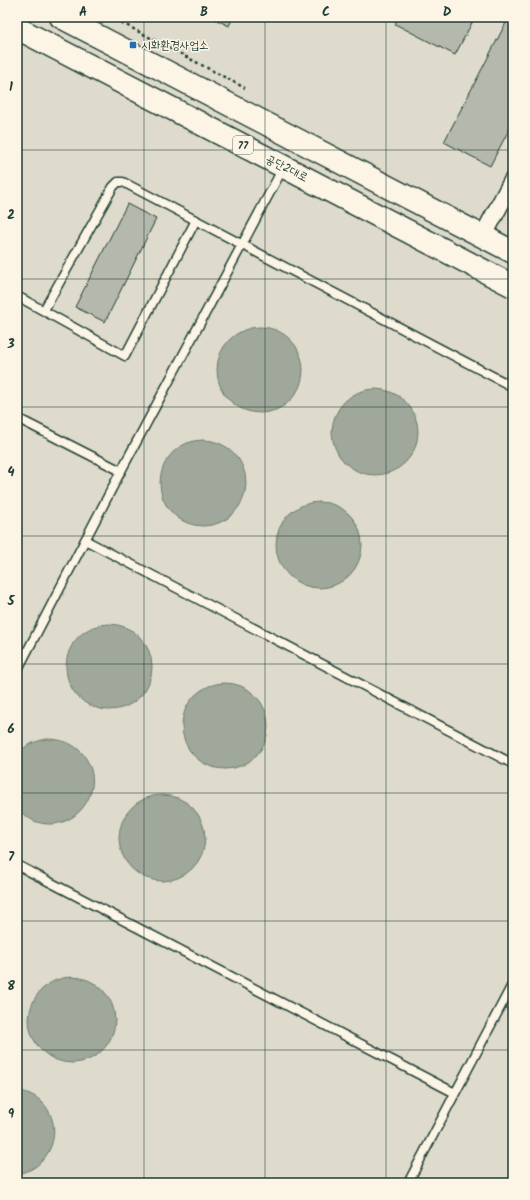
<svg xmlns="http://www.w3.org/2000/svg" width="530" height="1200" font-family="Kalam,'Poor Story',sans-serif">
	<rect width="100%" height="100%" fill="#efeada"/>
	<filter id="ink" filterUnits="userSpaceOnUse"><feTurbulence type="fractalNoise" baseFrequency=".025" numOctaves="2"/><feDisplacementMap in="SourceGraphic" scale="8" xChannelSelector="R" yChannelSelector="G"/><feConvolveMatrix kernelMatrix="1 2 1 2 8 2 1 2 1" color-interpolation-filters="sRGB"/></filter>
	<g filter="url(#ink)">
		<rect fill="#dedbcc" x="17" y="17" width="496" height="1166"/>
		<g fill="#9fa89a" stroke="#6c7d71">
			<circle cx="260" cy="370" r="43"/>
			<circle cx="375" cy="432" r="43"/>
			<circle cx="203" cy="483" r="43"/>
			<circle cx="319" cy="545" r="43"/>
			<circle cx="109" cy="667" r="43"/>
			<circle cx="225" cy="726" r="43"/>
			<path d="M 47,739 C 61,739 73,743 82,753 C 111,787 75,837 34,821 C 28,818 22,813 17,809 L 17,754 C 26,745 35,741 47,739 Z"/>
			<circle cx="162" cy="838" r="43"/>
			<circle cx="72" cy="1020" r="43"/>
			<path d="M 17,1090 C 26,1092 35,1095 42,1102 C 66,1127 51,1169 17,1174 Z"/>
		</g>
		<g fill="#b5b9ad" stroke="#1f3d34">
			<path d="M 211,17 L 233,17 L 229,26 Z"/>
			<path d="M 398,17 L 475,17 L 455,55 L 395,24 Z"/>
			<path d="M 509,17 L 513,17 L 513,122 L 490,166 L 444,142 Z"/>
			<path d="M 127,204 L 156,219 L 105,322 L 75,307 Z"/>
		</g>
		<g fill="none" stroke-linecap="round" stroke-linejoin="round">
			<defs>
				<g id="service">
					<path d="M 17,296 L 125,356 L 196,220"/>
					<path d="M 44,310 L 113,187 L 118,182 L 123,182 L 513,387"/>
					<path d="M 17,418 L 121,471"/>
					<path d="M 85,540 L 513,764"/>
					<path d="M 17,671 L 121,471 L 283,168"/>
					<path d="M 17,865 L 455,1093"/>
					<path d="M 408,1183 L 513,983"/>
				</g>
				<path id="minor" d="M 483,236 L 513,180"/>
				<g id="primary">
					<path d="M 61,17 L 513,252"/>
					<path d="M 17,28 L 513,286"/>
				</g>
			</defs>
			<use href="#service" stroke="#1f3d34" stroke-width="11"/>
			<use href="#minor" stroke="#1f3d34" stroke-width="20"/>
			<use href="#primary" stroke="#1f3d34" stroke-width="25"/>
			<path stroke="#1f3d34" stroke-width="2.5" stroke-dasharray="3 3" stroke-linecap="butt" d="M 111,17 L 245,88"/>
			<use href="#service" stroke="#fcf5e5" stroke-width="8"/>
			<use href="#minor" stroke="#fcf5e5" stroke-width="17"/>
			<use href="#primary" stroke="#fcf5e5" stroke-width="22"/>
		</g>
	</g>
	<path fill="none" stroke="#1f3d34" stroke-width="1" stroke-opacity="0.55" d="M 144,17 L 144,1183M 265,17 L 265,1183M 386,17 L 386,1183M 17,150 L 513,150M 17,279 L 513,279M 17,407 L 513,407M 17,536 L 513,536M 17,664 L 513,664M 17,793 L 513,793M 17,921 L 513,921M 17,1050 L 513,1050"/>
	<rect fill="#1f6fb2" stroke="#fcf5e5" stroke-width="1.5" x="129" y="41" width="8" height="8" rx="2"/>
	<g text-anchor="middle" stroke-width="3" stroke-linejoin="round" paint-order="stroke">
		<rect fill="#fcf5e5" stroke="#617469" stroke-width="1" x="233" y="136" width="20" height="18" rx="3"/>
		<g font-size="11" font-weight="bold" fill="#1f3d34">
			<text x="243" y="149">77</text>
		</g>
		<g font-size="12" fill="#1f3d34" stroke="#fcf5e5" text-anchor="start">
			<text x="141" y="49">시화환경사업소</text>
		</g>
		<g font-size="12" fill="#1f3d34" stroke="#fcf5e5">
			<text transform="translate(287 168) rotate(27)" y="4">공단2대로</text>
		</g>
	</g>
	<rect width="530" height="1200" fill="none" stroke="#fcf5e5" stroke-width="44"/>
	<rect x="22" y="22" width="486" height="1156" fill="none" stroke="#1f3d34" stroke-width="1.5"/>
	<g font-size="13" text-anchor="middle" font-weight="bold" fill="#1f3d34">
		<text x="83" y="16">A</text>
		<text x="204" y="16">B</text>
		<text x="326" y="16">C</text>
		<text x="447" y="16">D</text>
		<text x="11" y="91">1</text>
		<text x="11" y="219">2</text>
		<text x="11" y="348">3</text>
		<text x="11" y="476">4</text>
		<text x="11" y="605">5</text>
		<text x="11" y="733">6</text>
		<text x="11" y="861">7</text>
		<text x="11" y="990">8</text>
		<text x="11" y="1118">9</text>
	</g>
</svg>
